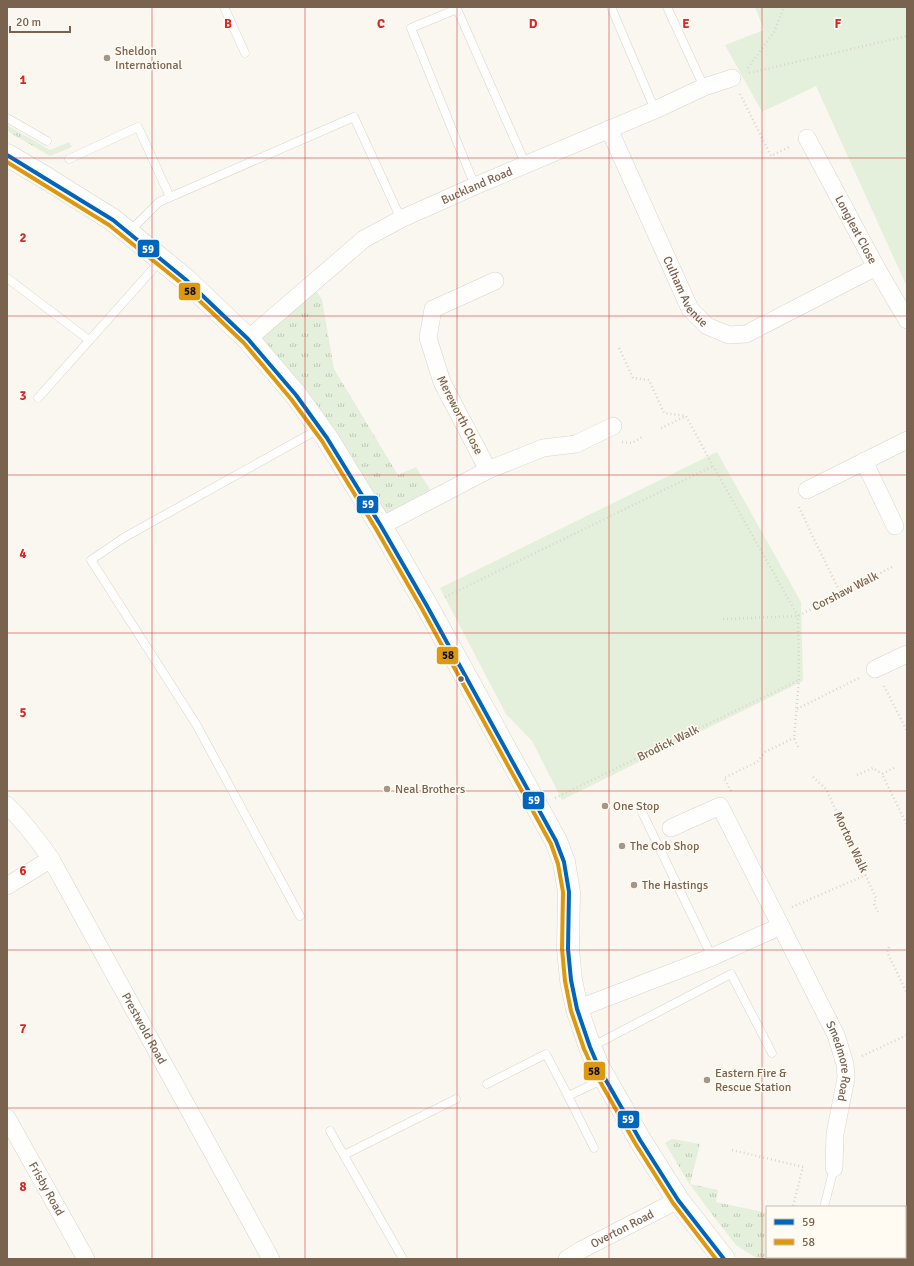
<svg xmlns="http://www.w3.org/2000/svg" width="914" height="1266" font-family="Signika,sans-serif">
	<defs>
		<pattern id="grass-tufts" width="24" height="20" patternUnits="userSpaceOnUse"><rect width="24" height="20" fill="#e4f0db"/><path d="M3 7l-1-3M5 7V3M7 7l1-3M15 17l-1-3M17 17v-4M19 17l1-3" fill="none" stroke="#bec6b4"/></pattern>
	</defs>
	<rect width="100%" height="100%" fill="#f9f7f0"/>
	<g fill="url(#grass-tufts)">
		<path d="M 7,125 L 50,150 L 69,142 L 72,147 L 50,156 L 7,131 Z"/>
		<path d="M 312,284 L 322,300 L 334,369 L 398,475 L 416,467 L 432,493 L 381,526 L 248,339 Z"/>
		<path d="M 672,1139 L 700,1144 L 690,1184 L 718,1190 L 716,1202 L 767,1213 L 767,1252 L 766,1257 L 773,1259 L 758,1259 L 736,1245 L 714,1217 L 688,1182 L 665,1143 Z"/>
	</g>
	<g fill="#e4f0db">
		<path d="M 755,7 L 907,7 L 907,287 L 816,86 L 762,112 L 725,45 L 764,30 Z"/>
		<path d="M 717,452 L 801,602 L 803,681 L 562,800 L 532,741 L 506,714 L 440,588 Z"/>
	</g>
	<g fill="none" stroke-linecap="round" stroke-linejoin="round">
		<defs>
			<g id="lane">
				<path d="M 224,7 L 245,53"/>
				<path d="M 611,7 L 655,110"/>
				<path d="M 667,7 L 704,87"/>
				<path d="M 7,118 L 47,141"/>
				<path d="M 69,159 L 138,127 L 170,197"/>
				<path d="M 475,186 L 411,28 L 457,9 L 526,165"/>
				<path d="M 129,232 L 159,202 L 354,117 L 401,219"/>
				<path d="M 7,278 L 89,340"/>
				<path d="M 38,398 L 161,260"/>
				<path d="M 642,812 L 712,957"/>
				<path d="M 300,916 L 196,724 L 91,560 L 125,537 L 319,429"/>
				<path d="M 591,1047 L 731,974 L 772,1053"/>
				<path d="M 487,1084 L 546,1054 L 568,1096 L 604,1079"/>
				<path d="M 568,1096 L 594,1148"/>
				<path d="M 330,1131 L 403,1259"/>
				<path d="M 344,1155 L 456,1099"/>
				<path d="M 824,1207 L 834,1168"/>
			</g>
			<g id="street">
				<path id="s1" d="M 609,129 L 690,309 L 707,326 L 729,335 L 746,334 L 876,267"/>
				<path id="s2" d="M 807,138 L 876,267 L 907,320"/>
				<path id="s3" d="M 248,339 L 364,239 L 401,219 L 475,186 L 655,110 L 704,87 L 732,78"/>
				<path d="M 864,461 L 895,526"/>
				<path d="M 488,470 L 442,382 L 428,338 L 433,309 L 495,281"/>
				<path d="M 807,490 L 907,440"/>
				<path d="M 381,526 L 488,470 L 543,448 L 576,444 L 613,426"/>
				<path d="M 875,669 L 907,654"/>
				<path id="s4" d="M 7,805 C 24,822 38,840 51,859 L 271,1259"/>
				<path id="s5" d="M 671,828 L 720,806 L 836,1035 L 845,1064 L 846,1078 L 835,1134 L 834,1168"/>
				<path d="M 7,886 L 51,859"/>
				<path d="M 577,1009 L 712,957 L 781,926"/>
				<path id="s6" d="M 7,1118 L 86,1259"/>
				<path id="s7" d="M 567,1259 L 581,1250 L 678,1200"/>
			</g>
			<path id="secondary" d="M 7,155 L 46,178 L 113,220 L 185,279 L 248,339 L 296,395 L 327,438 L 381,526 L 427,606 L 556,841 L 564,862 L 569,892 L 568,949 L 571,980 L 577,1009 L 590,1047 L 599,1068 L 640,1140 L 678,1200 L 724,1259"/>
		</defs>
		<use href="#lane" stroke="#d9d4cd" stroke-width="9"/>
		<use href="#street" stroke="#d9d4cd" stroke-width="18"/>
		<use href="#secondary" stroke="#dad4cd" stroke-width="23"/>
		<g stroke="#dbd6d0" stroke-width="2.5" stroke-dasharray="1 3" stroke-linecap="butt">
			<path d="M 748,68 L 774,32 L 784,7"/>
			<path d="M 749,73 L 907,36"/>
			<path d="M 740,94 L 771,156 L 791,146"/>
			<path d="M 619,348 L 633,378 L 649,380 L 664,413 L 686,416 L 713,466 L 798,616 L 799,680 L 794,738 L 799,749"/>
			<path d="M 661,428 L 686,416"/>
			<path d="M 622,442 L 632,443 L 644,436"/>
			<path d="M 799,507 L 811,533 L 841,594"/>
			<path d="M 445,597 L 713,466"/>
			<path d="M 723,619 L 798,616 L 892,567"/>
			<path d="M 884,686 L 907,731"/>
			<path d="M 797,709 L 859,678"/>
			<path d="M 894,768 L 882,774 L 907,825"/>
			<path d="M 857,775 L 873,768 L 882,774"/>
			<path d="M 813,777 L 826,789 L 876,898 L 874,904 L 878,912"/>
			<path d="M 731,791 L 724,778 L 757,762 L 765,752 L 794,738"/>
			<path d="M 555,798 L 799,680"/>
			<path d="M 792,907 L 866,875"/>
			<path d="M 889,947 L 887,952 L 907,993"/>
			<path d="M 862,1056 L 907,1035"/>
			<path d="M 732,1150 L 803,1167 L 793,1206 L 799,1207"/>
			<path d="M 905,1245 L 907,1235"/>
			<path d="M 845,1259 L 846,1257"/>
			<path d="M 902,1259 L 903,1257"/>
		</g>
		<use href="#lane" stroke="#fefefd" stroke-width="8"/>
		<use href="#street" stroke="#fefefd" stroke-width="17"/>
		<use href="#secondary" stroke="#fefefd" stroke-width="22"/>
		<defs>
			<path id="bus-1" d="M 7,155 L 113,220 L 185,279 L 248,339 L 296,395 L 327,438 L 381,526 L 427,606 L 556,841 L 564,862 L 569,892 L 568,949 L 571,980 L 577,1009 L 590,1047 L 599,1068 L 640,1140 L 678,1200 L 724,1259"/>
			<path id="bus-2" d="M 7,162 L 109,225 L 181,283 L 244,343 L 291,399 L 322,441 L 376,529 L 422,609 L 551,844 L 558,864 L 563,892 L 562,949 L 565,981 L 571,1011 L 584,1049 L 594,1071 L 635,1143 L 673,1203 L 716,1259"/>
		</defs>
		<use href="#bus-1" stroke="#fffbf3" stroke-width="7"/>
		<use href="#bus-2" stroke="#fffbf3" stroke-width="7"/>
		<use href="#bus-1" stroke="#0065bd" stroke-width="4"/>
		<use href="#bus-2" stroke="#de9810" stroke-width="4"/>
	</g>
	<path fill="none" stroke="#d62828" stroke-width="1" stroke-opacity="0.55" d="M 152,7 L 152,1259M 305,7 L 305,1259M 457,7 L 457,1259M 609,7 L 609,1259M 762,7 L 762,1259M 7,158 L 907,158M 7,316 L 907,316M 7,475 L 907,475M 7,633 L 907,633M 7,791 L 907,791M 7,950 L 907,950M 7,1108 L 907,1108"/>
	<g fill="#a69687" stroke="#fffbf3" stroke-width="1.5">
		<circle cx="107" cy="58" r="4"/>
		<circle cx="387" cy="789" r="4"/>
		<circle cx="605" cy="806" r="4"/>
		<circle cx="622" cy="846" r="4"/>
		<circle cx="634" cy="885" r="4"/>
		<circle cx="707" cy="1080" r="4"/>
	</g>
	<circle fill="#79624e" stroke="#fffbf3" stroke-width="1.5" cx="461" cy="679" r="3.5"/>
	<g text-anchor="middle" stroke-width="3" stroke-linejoin="round" paint-order="stroke">
		<g font-size="12" fill="#79624e" stroke="#fffbf3" text-anchor="start">
			<text x="115" y="55">Sheldon<tspan x="115" dy="14">International</tspan></text>
			<text x="395" y="793">Neal Brothers</text>
			<text x="613" y="810">One Stop</text>
			<text x="630" y="850">The Cob Shop</text>
			<text x="642" y="889">The Hastings</text>
			<text x="715" y="1077">Eastern Fire &amp;<tspan x="715" dy="14">Rescue Station</tspan></text>
		</g>
		<g font-size="12" fill="#79624e" stroke="#fffbf3">
			<text dy="4" stroke="none"><textPath href="#s3" startOffset="278">Buckland Road</textPath></text>
			<text dy="4" stroke="none"><textPath href="#s2" startOffset="104">Longleat Close</textPath></text>
			<text dy="4" stroke="none"><textPath href="#s1" startOffset="180">Culham Avenue</textPath></text>
			<text transform="translate(460 415) rotate(63)" y="4">Mereworth Close</text>
			<text transform="translate(845 591) rotate(-27)" y="4">Corshaw Walk</text>
			<text transform="translate(668 743) rotate(-26)" y="4">Brodick Walk</text>
			<text transform="translate(851 842) rotate(65)" y="4">Morton Walk</text>
			<text dy="4" stroke="none"><textPath href="#s4" startOffset="263">Prestwold Road</textPath></text>
			<text dy="4" stroke="none"><textPath href="#s5" startOffset="337">Smedmore Road</textPath></text>
			<text dy="4" stroke="none"><textPath href="#s6" startOffset="81">Frisby Road</textPath></text>
			<text dy="4" stroke="none"><textPath href="#s7" startOffset="63">Overton Road</textPath></text>
		</g>
	</g>
	<g font-size="13" text-anchor="middle" font-weight="bold" fill="#d62828" stroke="#fffbf3" stroke-width="3" stroke-linejoin="round" paint-order="stroke">
		<text x="228" y="28">B</text>
		<text x="381" y="28">C</text>
		<text x="533" y="28">D</text>
		<text x="686" y="28">E</text>
		<text x="838" y="28">F</text>
		<text x="23" y="84">1</text>
		<text x="23" y="242">2</text>
		<text x="23" y="400">3</text>
		<text x="23" y="558">4</text>
		<text x="23" y="717">5</text>
		<text x="23" y="875">6</text>
		<text x="23" y="1033">7</text>
		<text x="23" y="1191">8</text>
	</g>
	<g stroke="#fffbf3" stroke-width="1.5">
		<rect x="137" y="239" width="23" height="19" rx="4" fill="#0065bd"/>
		<rect x="178" y="282" width="23" height="19" rx="4" fill="#de9810"/>
		<rect x="356" y="495" width="23" height="19" rx="4" fill="#0065bd"/>
		<rect x="436" y="646" width="23" height="19" rx="4" fill="#de9810"/>
		<rect x="522" y="791" width="23" height="19" rx="4" fill="#0065bd"/>
		<rect x="583" y="1061" width="23" height="20" rx="4" fill="#de9810"/>
		<rect x="617" y="1110" width="23" height="19" rx="4" fill="#0065bd"/>
	</g>
	<g font-size="11" text-anchor="middle" font-weight="bold" fill="#fff">
		<text x="148" y="253">59</text>
		<text x="368" y="508">59</text>
		<text x="534" y="804">59</text>
		<text x="628" y="1123">59</text>
	</g>
	<g font-size="11" text-anchor="middle" font-weight="bold" fill="#111">
		<text x="190" y="295">58</text>
		<text x="448" y="659">58</text>
		<text x="594" y="1075">58</text>
	</g>
	<rect width="914" height="1266" fill="none" stroke="#79624e" stroke-width="16"/>
	<rect x="766" y="1206" width="140" height="52" fill="#fffbf3" stroke="#c9beb1"/>
	<rect x="774" y="1219" width="20" height="6" fill="#0065bd" stroke="#c9beb1"/>
	<text x="802" y="1226" font-size="12" fill="#79624e">59</text>
	<rect x="774" y="1239" width="20" height="6" fill="#de9810" stroke="#c9beb1"/>
	<text x="802" y="1246" font-size="12" fill="#79624e">58</text>
	<path d="M10 26v6h60v-6" fill="none" stroke="#79624e" stroke-width="2"/>
	<text x="16" y="26" font-size="12" fill="#79624e" stroke="#fffbf3" stroke-width="3" paint-order="stroke">20 m</text>
</svg>
